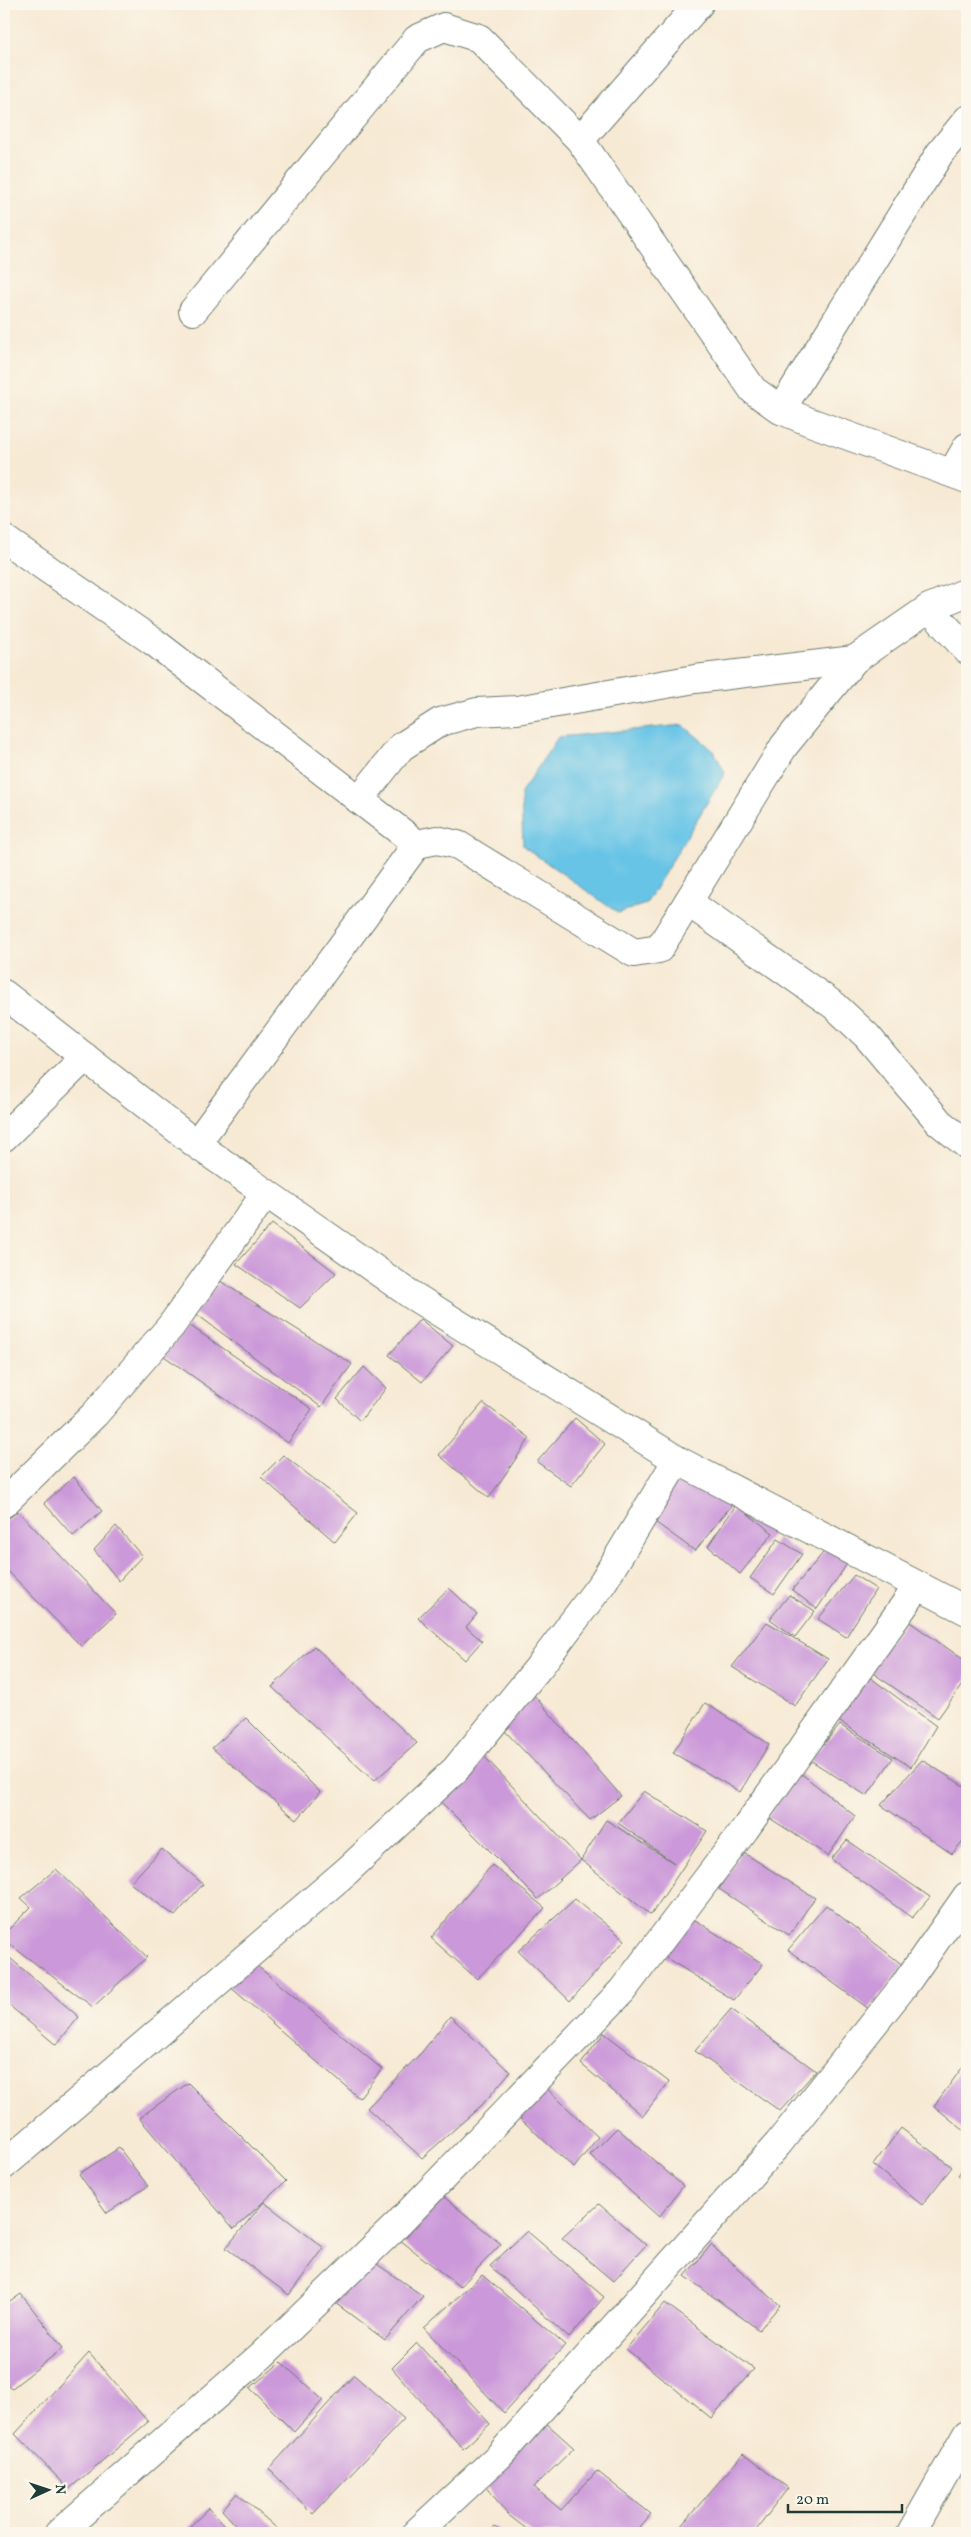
<svg xmlns="http://www.w3.org/2000/svg" width="971" height="2537" font-family="Vollkorn,serif">
	<rect width="100%" height="100%" fill="#fbf7ec"/>
	<filter id="ink" filterUnits="userSpaceOnUse"><feTurbulence type="fractalNoise" baseFrequency=".02" numOctaves="2"/><feDisplacementMap in="SourceGraphic" scale="10" xChannelSelector="R" yChannelSelector="G"/><feConvolveMatrix kernelMatrix="1 2 1 2 8 2 1 2 1" color-interpolation-filters="sRGB"/></filter>
	<filter id="wash" filterUnits="userSpaceOnUse"><feTurbulence type="fractalNoise" baseFrequency=".0096" numOctaves="4" result="noise"/><feDisplacementMap in="SourceGraphic" scale="20" xChannelSelector="R" yChannelSelector="G"/><feGaussianBlur stdDeviation="1.12" result="paint"/><feColorMatrix in="noise" values="0 0 0 0 0 0 0 0 0 0 0 0 0 0 0 0 0 1.4 0 .05"/><feComposite in="paint" operator="in"/></filter>
	<g filter="url(#wash)">
		<rect width="100%" height="100%" fill="#f7ead5"/>
		<path fill="#67c4e6" stroke="#43808d" d="M 683,725 L 714,751 L 725,773 L 646,904 L 618,913 L 523,846 L 521,793 L 558,737 Z"/>
		<g id="blocks">
			<g fill="#cb98d9">
				<path d="M 272,1224 L 336,1273 L 300,1308 L 236,1264 Z"/>
				<path d="M 220,1281 L 352,1364 L 321,1407 L 195,1313 Z"/>
				<path d="M 420,1319 L 453,1346 L 422,1382 L 389,1355 Z"/>
				<path d="M 189,1325 L 312,1409 L 288,1443 L 164,1356 Z"/>
				<path d="M 364,1367 L 386,1388 L 360,1421 L 337,1399 Z"/>
				<path d="M 483,1403 L 530,1438 L 489,1498 L 439,1455 Z"/>
				<path d="M 575,1418 L 605,1444 L 571,1486 L 537,1462 Z"/>
				<path d="M 283,1455 L 358,1513 L 335,1542 L 261,1477 Z"/>
				<path d="M 679,1467 L 734,1502 L 695,1551 L 651,1519 Z"/>
				<path d="M 74,1477 L 102,1511 L 73,1536 L 44,1503 Z"/>
				<path d="M 736,1505 L 773,1533 L 740,1574 L 708,1546 Z"/>
				<path d="M 18,1511 L 116,1614 L 81,1646 L 4,1567 L 4,1522 Z"/>
				<path d="M 116,1526 L 142,1556 L 119,1581 L 94,1550 Z"/>
				<path d="M 778,1539 L 802,1554 L 774,1594 L 750,1578 Z"/>
				<path d="M 828,1547 L 849,1561 L 817,1609 L 792,1590 Z"/>
				<path d="M 854,1575 L 876,1589 L 846,1637 L 818,1619 Z"/>
				<path d="M 449,1588 L 477,1614 L 466,1627 L 482,1641 L 465,1660 L 418,1618 Z"/>
				<path d="M 789,1595 L 815,1611 L 795,1637 L 770,1619 Z"/>
				<path d="M 907,1620 L 967,1662 L 967,1678 L 938,1718 L 867,1669 Z"/>
				<path d="M 767,1622 L 828,1659 L 795,1706 L 732,1667 Z"/>
				<path d="M 314,1646 L 417,1743 L 374,1781 L 272,1687 Z"/>
				<path d="M 868,1676 L 936,1726 L 911,1767 L 834,1718 Z"/>
				<path d="M 533,1694 L 621,1796 L 590,1820 L 502,1728 Z"/>
				<path d="M 705,1703 L 769,1744 L 740,1792 L 673,1753 Z"/>
				<path d="M 246,1718 L 320,1792 L 297,1820 L 212,1748 Z"/>
				<path d="M 840,1725 L 893,1758 L 867,1796 L 810,1760 Z"/>
				<path d="M 484,1756 L 581,1860 L 606,1820 L 674,1863 L 618,1823 L 644,1791 L 707,1831 L 651,1915 L 581,1860 L 538,1899 L 439,1800 Z"/>
				<path d="M 922,1760 L 967,1788 L 967,1836 L 952,1854 L 881,1805 Z"/>
				<path d="M 799,1772 L 855,1816 L 828,1856 L 768,1817 Z"/>
				<path d="M 847,1840 L 930,1897 L 912,1918 L 831,1859 Z"/>
				<path d="M 162,1849 L 203,1884 L 175,1916 L 130,1883 Z"/>
				<path d="M 741,1851 L 815,1898 L 789,1935 L 719,1889 Z"/>
				<path d="M 492,1865 L 545,1908 L 477,1979 L 431,1938 Z"/>
				<path d="M 56,1869 L 147,1957 L 93,2007 L 4,1940 L 4,1934 L 31,1907 L 21,1898 Z"/>
				<path d="M 575,1899 L 625,1940 L 570,2001 L 518,1951 Z"/>
				<path d="M 826,1905 L 904,1966 L 869,2009 L 788,1950 Z"/>
				<path d="M 689,1916 L 763,1964 L 734,2000 L 663,1956 Z"/>
				<path d="M 4,1953 L 79,2017 L 56,2045 L 4,2001 Z"/>
				<path d="M 250,1960 L 382,2069 L 359,2098 L 221,1979 Z"/>
				<path d="M 731,2009 L 816,2071 L 780,2111 L 695,2051 Z"/>
				<path d="M 450,2016 L 510,2072 L 482,2105 L 422,2158 L 367,2108 L 422,2052 Z"/>
				<path d="M 604,2033 L 669,2082 L 643,2116 L 581,2064 Z"/>
				<path d="M 967,2061 L 967,2133 L 934,2106 Z"/>
				<path d="M 188,2083 L 286,2181 L 234,2229 L 139,2118 Z"/>
				<path d="M 542,2084 L 598,2137 L 574,2168 L 513,2112 Z"/>
				<path d="M 617,2128 L 683,2186 L 659,2217 L 590,2155 Z"/>
				<path d="M 901,2128 L 952,2167 L 922,2205 L 873,2165 Z"/>
				<path d="M 119,2148 L 148,2186 L 107,2213 L 79,2174 Z"/>
				<path d="M 967,2163 L 967,2182 L 958,2175 Z"/>
				<path d="M 443,2196 L 501,2244 L 460,2287 L 395,2236 Z"/>
				<path d="M 264,2202 L 324,2248 L 289,2295 L 226,2248 Z"/>
				<path d="M 599,2204 L 646,2245 L 613,2281 L 562,2238 Z"/>
				<path d="M 527,2231 L 604,2297 L 569,2338 L 490,2266 Z"/>
				<path d="M 711,2245 L 780,2305 L 759,2330 L 685,2276 Z"/>
				<path d="M 374,2262 L 423,2296 L 385,2340 L 331,2300 Z"/>
				<path d="M 482,2275 L 565,2345 L 504,2413 L 424,2328 Z"/>
				<path d="M 21,2294 L 63,2348 L 11,2389 L 4,2379 L 4,2306 Z"/>
				<path d="M 665,2303 L 754,2369 L 711,2418 L 626,2349 Z"/>
				<path d="M 417,2343 L 490,2424 L 463,2449 L 392,2368 Z"/>
				<path d="M 89,2353 L 148,2422 L 69,2489 L 15,2434 Z"/>
				<path d="M 281,2362 L 323,2400 L 294,2432 L 250,2388 Z"/>
				<path d="M 354,2375 L 404,2419 L 313,2514 L 269,2469 Z"/>
				<path d="M 545,2422 L 574,2448 L 534,2487 L 561,2510 L 597,2471 L 651,2514 L 635,2533 L 532,2533 L 507,2514 L 484,2483 Z"/>
				<path d="M 743,2454 L 788,2488 L 754,2533 L 687,2533 L 680,2527 Z"/>
				<path d="M 237,2493 L 282,2533 L 243,2533 L 222,2510 Z"/>
				<path d="M 209,2508 L 231,2533 L 183,2533 Z"/>
				<path d="M 495,2527 L 501,2533 L 487,2533 Z"/>
			</g>
		</g>
	</g>
	<g filter="url(#ink)">
		<use href="#blocks" fill-opacity="0" stroke="#6b7a6c" stroke-width="1"/>
		<g fill="none" stroke-linecap="round" stroke-linejoin="round">
			<defs>
				<g id="minor">
					<path d="M 580,140 L 699,4"/>
					<path d="M 193,311 L 417,39 L 444,27 L 479,38 L 580,140 L 753,390 L 781,410 L 810,422 L 967,479"/>
					<path d="M 781,410 L 940,153 L 967,120"/>
					<path d="M 952,473 L 967,447"/>
					<path d="M 4,539 L 154,642 L 417,844"/>
					<path d="M 929,608 L 967,650"/>
					<path d="M 359,800 L 401,747 L 440,722 L 477,712 L 517,710 L 695,679 L 854,660"/>
					<path d="M 688,902 L 835,1006 L 867,1036 L 939,1122 L 967,1145"/>
					<path d="M 4,994 L 196,1144 L 410,1294 L 677,1460 L 967,1611"/>
					<path d="M 4,1137 L 85,1057"/>
					<path d="M 196,1144 L 417,844 L 437,840 L 458,845 L 634,953 L 659,949 L 784,746 L 854,660 L 929,608 L 967,592"/>
					<path d="M 4,1503 L 95,1414 L 171,1326 L 266,1193"/>
					<path d="M 4,2165 L 348,1870 L 455,1770 L 539,1667 L 603,1582 L 677,1460"/>
					<path d="M 59,2533 L 262,2355 L 399,2223 L 622,1991 L 745,1829 L 918,1586"/>
					<path d="M 416,2533 L 499,2456 L 778,2144 L 903,1987 L 967,1896"/>
					<path d="M 911,2533 L 967,2434"/>
				</g>
			</defs>
			<use href="#minor" stroke="#6b7a6c" stroke-width="30"/>
			<use href="#minor" stroke="#fff" stroke-width="28"/>
		</g>
	</g>
	<rect width="971" height="2537" fill="none" stroke="#fbf7ec" stroke-width="20"/>
	<g transform="translate(48 2490) rotate(87)" stroke="#fbf7ec" stroke-width="4" paint-order="stroke">
	<path d="M0-4L9 19L0 12L-9 19Z" fill="#1f3d34"/>
	<text y="-8" font-size="14" font-weight="bold" text-anchor="middle" fill="#1f3d34">N</text>
	</g>
	<path d="M788 2504v8h114v-8" fill="none" stroke="#1f3d34" stroke-width="2.5"/>
	<text x="796" y="2504" font-size="15" fill="#1f3d34" stroke="#fbf7ec" stroke-width="4" paint-order="stroke">20 m</text>
</svg>
